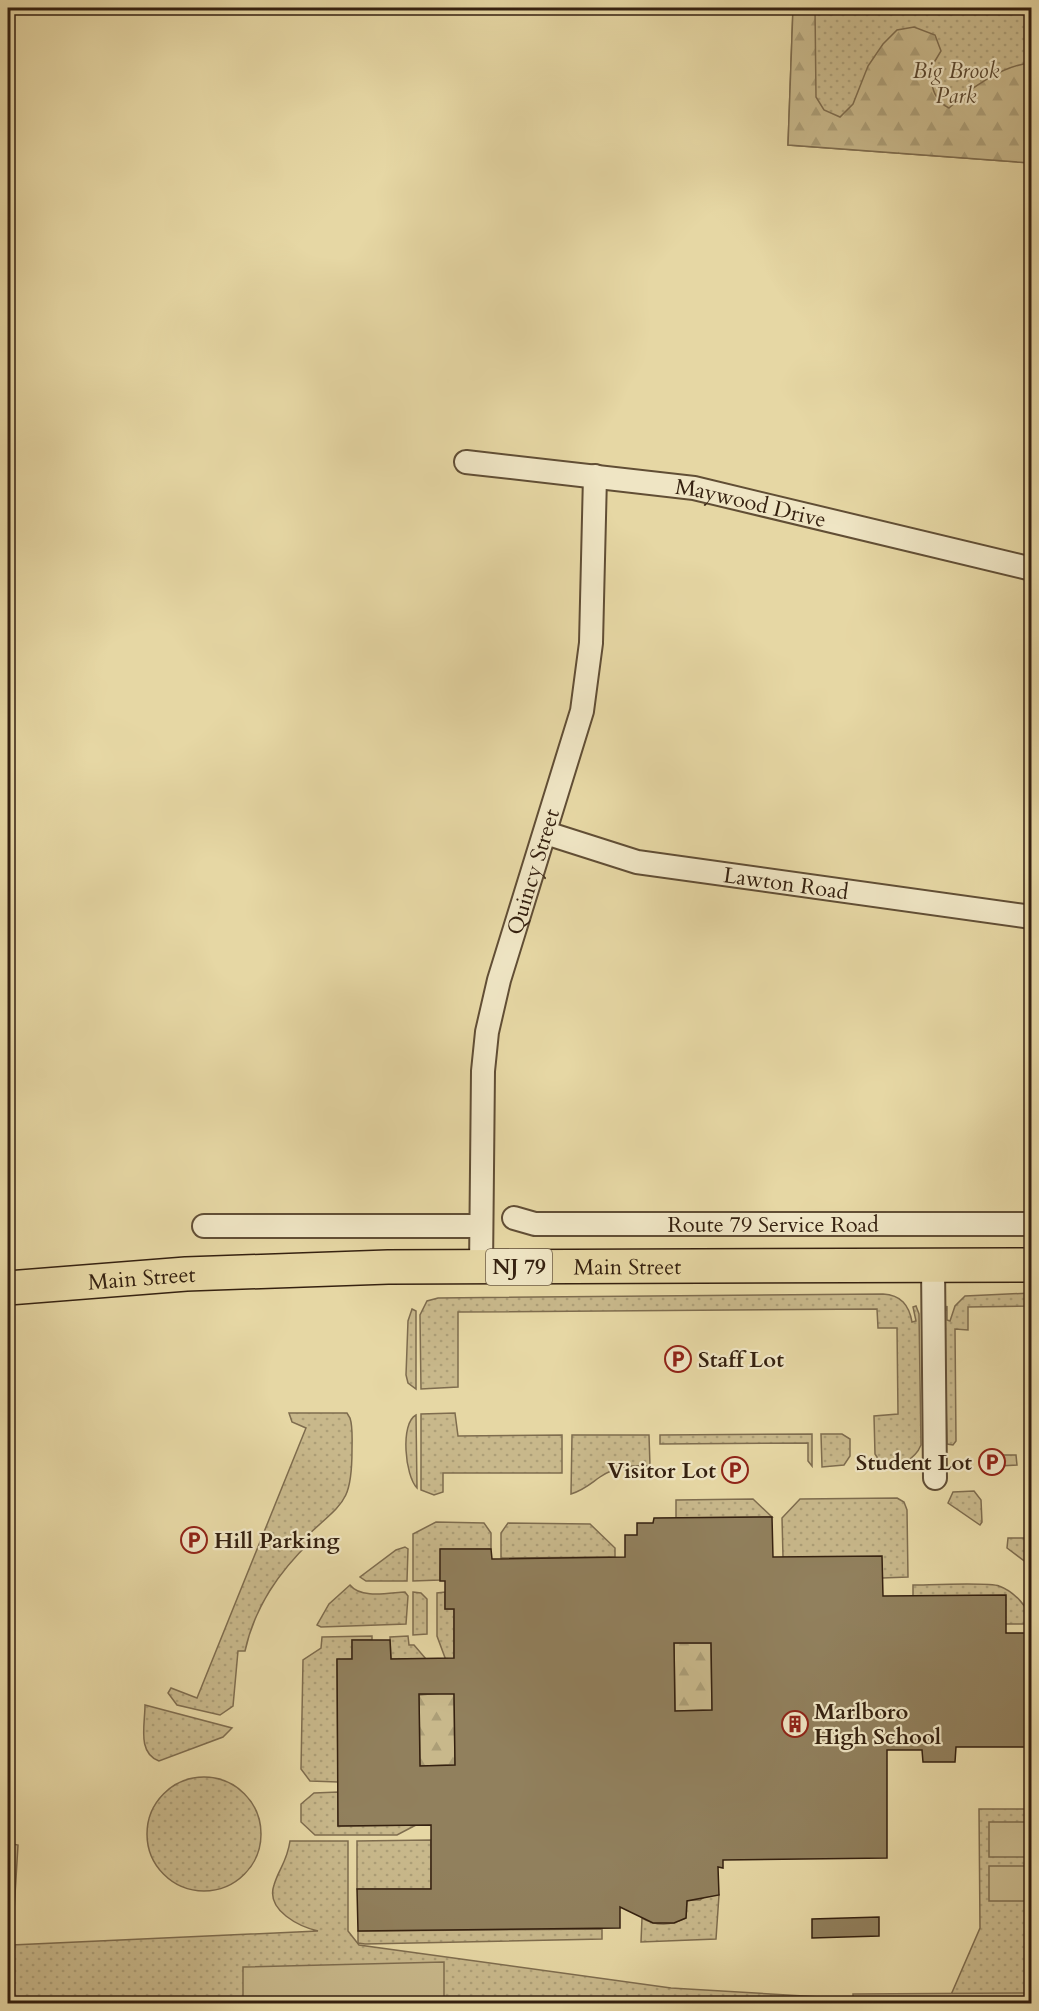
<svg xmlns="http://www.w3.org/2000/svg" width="1039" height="2011" font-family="Cardo,serif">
	<defs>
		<pattern id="grass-dots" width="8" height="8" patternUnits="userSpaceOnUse" patternTransform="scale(1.5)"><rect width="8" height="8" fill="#c8b88b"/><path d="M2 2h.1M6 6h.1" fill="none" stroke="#ac9e77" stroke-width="1.8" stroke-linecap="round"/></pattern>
		<pattern id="forest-firs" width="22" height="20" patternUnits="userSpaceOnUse" patternTransform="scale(1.5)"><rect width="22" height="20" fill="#c8b88b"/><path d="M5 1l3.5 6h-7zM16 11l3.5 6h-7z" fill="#ac9e77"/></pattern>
	</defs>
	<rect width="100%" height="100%" fill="#e6d7a4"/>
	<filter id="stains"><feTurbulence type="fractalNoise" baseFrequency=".00333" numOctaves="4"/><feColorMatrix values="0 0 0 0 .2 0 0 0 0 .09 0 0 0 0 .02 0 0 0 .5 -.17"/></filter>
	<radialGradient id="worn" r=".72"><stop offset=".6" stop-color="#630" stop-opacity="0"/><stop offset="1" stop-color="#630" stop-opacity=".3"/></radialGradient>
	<g fill="url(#grass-dots)" stroke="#7e6c4e" stroke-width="1.5">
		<path d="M 793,8 L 1031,8 L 1031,163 L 788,145 Z"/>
		<path d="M 1031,1293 L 1031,1306 L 968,1307 L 968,1330 L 955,1329 L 956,1441 L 953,1445 L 947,1444 L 944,1315 L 947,1306 L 947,1320 L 950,1321 L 955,1306 L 965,1296 Z"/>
		<path d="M 883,1294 C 901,1295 909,1305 912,1322 L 916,1321 L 913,1307 L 916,1306 L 919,1314 L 921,1445 C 915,1460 898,1468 882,1465 L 875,1454 L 874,1416 L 898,1414 L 897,1328 L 878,1328 L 877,1309 L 458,1312 L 458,1387 L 421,1389 L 420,1315 L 427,1301 L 438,1298 Z"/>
		<path d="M 412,1309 L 416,1311 L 416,1389 L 408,1383 L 406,1375 L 408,1321 Z"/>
		<path d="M 289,1413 L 347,1413 L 350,1418 C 353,1427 352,1440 352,1450 C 352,1503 343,1502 307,1536 L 311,1541 C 279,1572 255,1606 245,1651 L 238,1651 L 233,1706 L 220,1715 L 177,1705 L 168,1693 L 171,1688 L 197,1698 L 306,1428 L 292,1422 Z"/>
		<path d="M 455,1413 L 458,1436 L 562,1435 L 562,1473 L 443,1473 L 443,1492 L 434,1495 L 421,1490 L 421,1414 Z"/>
		<path d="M 416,1415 L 417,1488 C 405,1476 400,1423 416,1415 Z"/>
		<path d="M 812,1434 L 812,1466 L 808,1461 L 808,1443 L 660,1444 L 660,1435 Z"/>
		<path d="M 821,1434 L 842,1434 L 850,1439 L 850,1456 L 844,1465 L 822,1467 Z"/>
		<path d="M 572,1435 L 649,1435 L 650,1466 C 632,1465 616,1466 600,1477 C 590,1484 584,1490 571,1494 Z"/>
		<path d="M 982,1455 L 1016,1455 L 1017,1465 L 981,1467 L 979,1462 Z"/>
		<path d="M 974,1491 L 981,1500 L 982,1522 L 980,1525 L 948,1503 L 953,1492 Z"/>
		<path d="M 897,1498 L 904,1502 L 907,1510 L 908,1577 L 882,1578 L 783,1557 L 782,1518 L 800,1499 Z"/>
		<path d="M 753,1499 L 772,1517 L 676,1518 L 676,1500 Z"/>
		<path d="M 436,1522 L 484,1523 L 491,1533 L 491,1549 L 441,1549 L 440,1580 L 413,1581 L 413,1534 Z"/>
		<path d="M 508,1523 L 590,1524 L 615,1548 L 615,1557 L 501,1558 L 501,1533 Z"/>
		<path d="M 1008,1538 L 1025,1538 L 1026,1548 L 1031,1548 L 1031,1566 L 1007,1548 Z"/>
		<path d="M 405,1547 L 408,1549 L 407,1581 L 366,1581 L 360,1577 L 396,1550 Z"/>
		<path d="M 350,1585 C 361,1599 388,1593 405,1592 L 408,1596 L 406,1624 L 321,1627 L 317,1625 L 329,1604 Z"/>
		<path d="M 913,1585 C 927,1585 990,1582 999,1586 C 1013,1591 1031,1608 1031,1624 L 1006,1624 L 913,1596 Z"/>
		<path d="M 413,1592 L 421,1593 L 427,1599 L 427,1634 L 413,1635 Z"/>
		<path d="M 445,1592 L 445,1609 L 454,1609 L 454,1682 L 437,1636 L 437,1593 Z"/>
		<path d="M 372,1636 L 372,1640 L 352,1640 L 352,1659 L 337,1660 L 338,1782 L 310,1781 L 301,1769 L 303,1660 L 321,1648 L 322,1637 Z"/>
		<path d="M 408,1636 L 409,1645 L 414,1645 L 426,1659 L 391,1659 L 390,1637 Z"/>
		<path d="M 145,1705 L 232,1728 L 223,1737 L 159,1761 C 137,1753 145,1725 145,1705 Z"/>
		<circle cx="204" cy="1834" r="57"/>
		<path d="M 338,1792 L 338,1826 L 416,1825 L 397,1835 L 315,1835 L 301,1822 L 301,1804 L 314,1793 Z"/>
		<path d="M 979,1809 L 1031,1809 L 1031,2003 L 947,2004 L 980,1928 Z"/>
		<path d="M 431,1840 L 431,1889 L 357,1889 L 357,1841 Z"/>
		<path d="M 290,1841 L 348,1841 L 348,1931 L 359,1945 L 671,1988 L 921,2003 L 8,2004 L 8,1969 L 12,1945 L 318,1931 C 301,1927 265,1911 274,1885 C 279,1868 287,1862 290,1841 Z"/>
		<path d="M 709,1894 L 719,1895 L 716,1939 L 641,1942 L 642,1918 C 657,1927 671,1925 686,1918 L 687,1900 L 700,1900 Z"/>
		<path d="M 602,1929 L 602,1939 L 365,1944 L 358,1943 L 358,1931 Z"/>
	</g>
	<g fill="url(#forest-firs)" stroke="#7e6c4e" stroke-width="1.5">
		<path d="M 793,8 L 815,8 L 816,97 L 824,110 L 840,117 L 853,104 L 868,66 L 883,44 L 897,30 L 914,27 L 935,35 L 941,51 L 929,71 C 932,87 934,101 949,108 C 969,89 1003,65 1031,63 L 1031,163 L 788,145 Z"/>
		<path d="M 674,1643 L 711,1643 L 712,1710 L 675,1711 Z"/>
		<path d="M 454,1692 L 455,1765 L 420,1766 L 419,1695 Z"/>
		<path d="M 8,1843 L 18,1845 L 12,1945 L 8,1969 Z"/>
	</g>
	<g fill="#c8b88b" stroke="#7e6c4e" stroke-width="1.5">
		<rect x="989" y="1822" width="42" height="35"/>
		<rect x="989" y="1866" width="42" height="35"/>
		<path d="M 444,1962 L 444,2003 L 243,2003 L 243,1967 Z"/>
		<path d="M 1031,1993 L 1031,2003 L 853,2003 L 853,1994 Z"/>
	</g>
	<g fill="#91805d" stroke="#352110" stroke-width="1.5" fill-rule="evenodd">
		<path d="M 772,1517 L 773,1557 L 882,1556 L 883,1596 L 1006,1595 L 1006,1633 L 1032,1633 L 1032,1747 L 956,1747 L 955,1762 L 923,1762 L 922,1750 L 887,1750 L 887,1858 L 723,1860 L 723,1868 L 718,1867 L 719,1895 L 687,1901 L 686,1918 L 674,1923 L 653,1923 L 620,1907 L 620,1928 L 358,1931 L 357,1889 L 431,1889 L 431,1825 L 338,1826 L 337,1659 L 352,1659 L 352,1640 L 390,1640 L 391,1659 L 454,1658 L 454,1609 L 445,1609 L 445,1581 L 440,1581 L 440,1549 L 491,1549 L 492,1559 L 625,1557 L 625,1535 L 637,1535 L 637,1523 L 653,1523 L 654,1518 ZM 674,1643 L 711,1643 L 712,1710 L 675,1711 ZM 419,1694 L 454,1694 L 455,1765 L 420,1766 Z"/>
		<path d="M 879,1917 L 879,1936 L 812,1938 L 812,1919 Z"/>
	</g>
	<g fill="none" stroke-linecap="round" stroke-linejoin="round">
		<defs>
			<g id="street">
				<path id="s1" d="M 466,462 L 694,488 L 1032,569"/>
				<path id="s2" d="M 546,833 L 637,862 L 1032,917"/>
				<path id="s3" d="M 514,1218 L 535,1224 L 1032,1224"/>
				<path d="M 204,1226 L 480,1226"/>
				<path d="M 933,1265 L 935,1478"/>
				<path id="s4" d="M 481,1267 L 483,1071 L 487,1032 L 499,980 L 582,711 L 591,643 L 595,476"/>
			</g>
			<g id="primary">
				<path id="s5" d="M 8,1288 L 186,1274 L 388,1267 L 1032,1265"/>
			</g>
		</defs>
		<use href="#street" stroke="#614e35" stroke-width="26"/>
		<use href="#primary" stroke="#352110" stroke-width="36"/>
		<use href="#street" stroke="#efe5c4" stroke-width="22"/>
		<use href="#primary" stroke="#e6d7a4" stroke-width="33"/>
	</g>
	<defs>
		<symbol id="parking-ring" viewBox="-11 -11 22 22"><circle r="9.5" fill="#efe5c4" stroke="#8f2418" stroke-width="1.5"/><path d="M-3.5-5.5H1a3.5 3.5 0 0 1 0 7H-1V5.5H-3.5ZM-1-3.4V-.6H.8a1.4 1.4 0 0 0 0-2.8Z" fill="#8f2418"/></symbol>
		<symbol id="building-ring" viewBox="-11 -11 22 22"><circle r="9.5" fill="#efe5c4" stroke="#8f2418" stroke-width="1.5"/><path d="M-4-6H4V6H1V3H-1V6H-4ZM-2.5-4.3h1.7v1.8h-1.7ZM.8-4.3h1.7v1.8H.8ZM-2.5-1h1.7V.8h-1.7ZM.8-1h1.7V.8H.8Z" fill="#8f2418"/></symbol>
	</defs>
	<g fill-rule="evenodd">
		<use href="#parking-ring" x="663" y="1344" width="30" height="30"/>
		<use href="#parking-ring" x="977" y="1447" width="30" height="30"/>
		<use href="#parking-ring" x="720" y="1455" width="30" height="30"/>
		<use href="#parking-ring" x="179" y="1525" width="30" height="30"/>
		<use href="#building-ring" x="780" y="1709" width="30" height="30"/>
	</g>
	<g text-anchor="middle" stroke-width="4.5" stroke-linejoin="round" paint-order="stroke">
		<rect fill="#efe5c4" stroke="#6d5c46" stroke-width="1.5" x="486" y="1249" width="66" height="36" rx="4.5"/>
		<g font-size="21" font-weight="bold" fill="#352110">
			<text x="519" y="1274">NJ 79</text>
		</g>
		<g font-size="22" font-style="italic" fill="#5a472f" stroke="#efe5c4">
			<text x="956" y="78">Big Brook<tspan x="956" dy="25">Park</tspan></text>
		</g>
		<g font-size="22" fill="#352110" stroke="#efe5c4">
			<text dy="8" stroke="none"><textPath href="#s1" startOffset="288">Maywood Drive</textPath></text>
			<text dy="8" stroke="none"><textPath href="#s4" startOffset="402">Quincy Street</textPath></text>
			<text dy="8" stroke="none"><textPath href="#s2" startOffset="246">Lawton Road</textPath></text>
			<text dy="8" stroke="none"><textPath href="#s3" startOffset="260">Route 79 Service Road</textPath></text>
			<text dy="8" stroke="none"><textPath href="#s5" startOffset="620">Main Street</textPath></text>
			<text dy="8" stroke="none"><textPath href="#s5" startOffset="134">Main Street</textPath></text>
		</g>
		<g font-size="22" font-weight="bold" fill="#352110" stroke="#efe5c4" text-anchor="start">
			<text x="698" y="1367">Staff Lot</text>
			<text x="972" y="1470" text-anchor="end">Student Lot</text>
			<text x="716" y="1478" text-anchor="end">Visitor Lot</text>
			<text x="214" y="1548">Hill Parking</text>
			<text x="814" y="1719">Marlboro<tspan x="814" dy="25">High School</tspan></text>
		</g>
	</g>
	<rect width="1039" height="2011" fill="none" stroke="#e6d7a4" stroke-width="30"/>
	<rect x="9" y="9" width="1021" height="1993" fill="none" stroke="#352110" stroke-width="3"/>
	<rect x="15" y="15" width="1009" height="1981" fill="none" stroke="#352110" stroke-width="1.5"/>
	<rect width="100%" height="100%" filter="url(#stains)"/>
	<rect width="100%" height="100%" fill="url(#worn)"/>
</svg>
